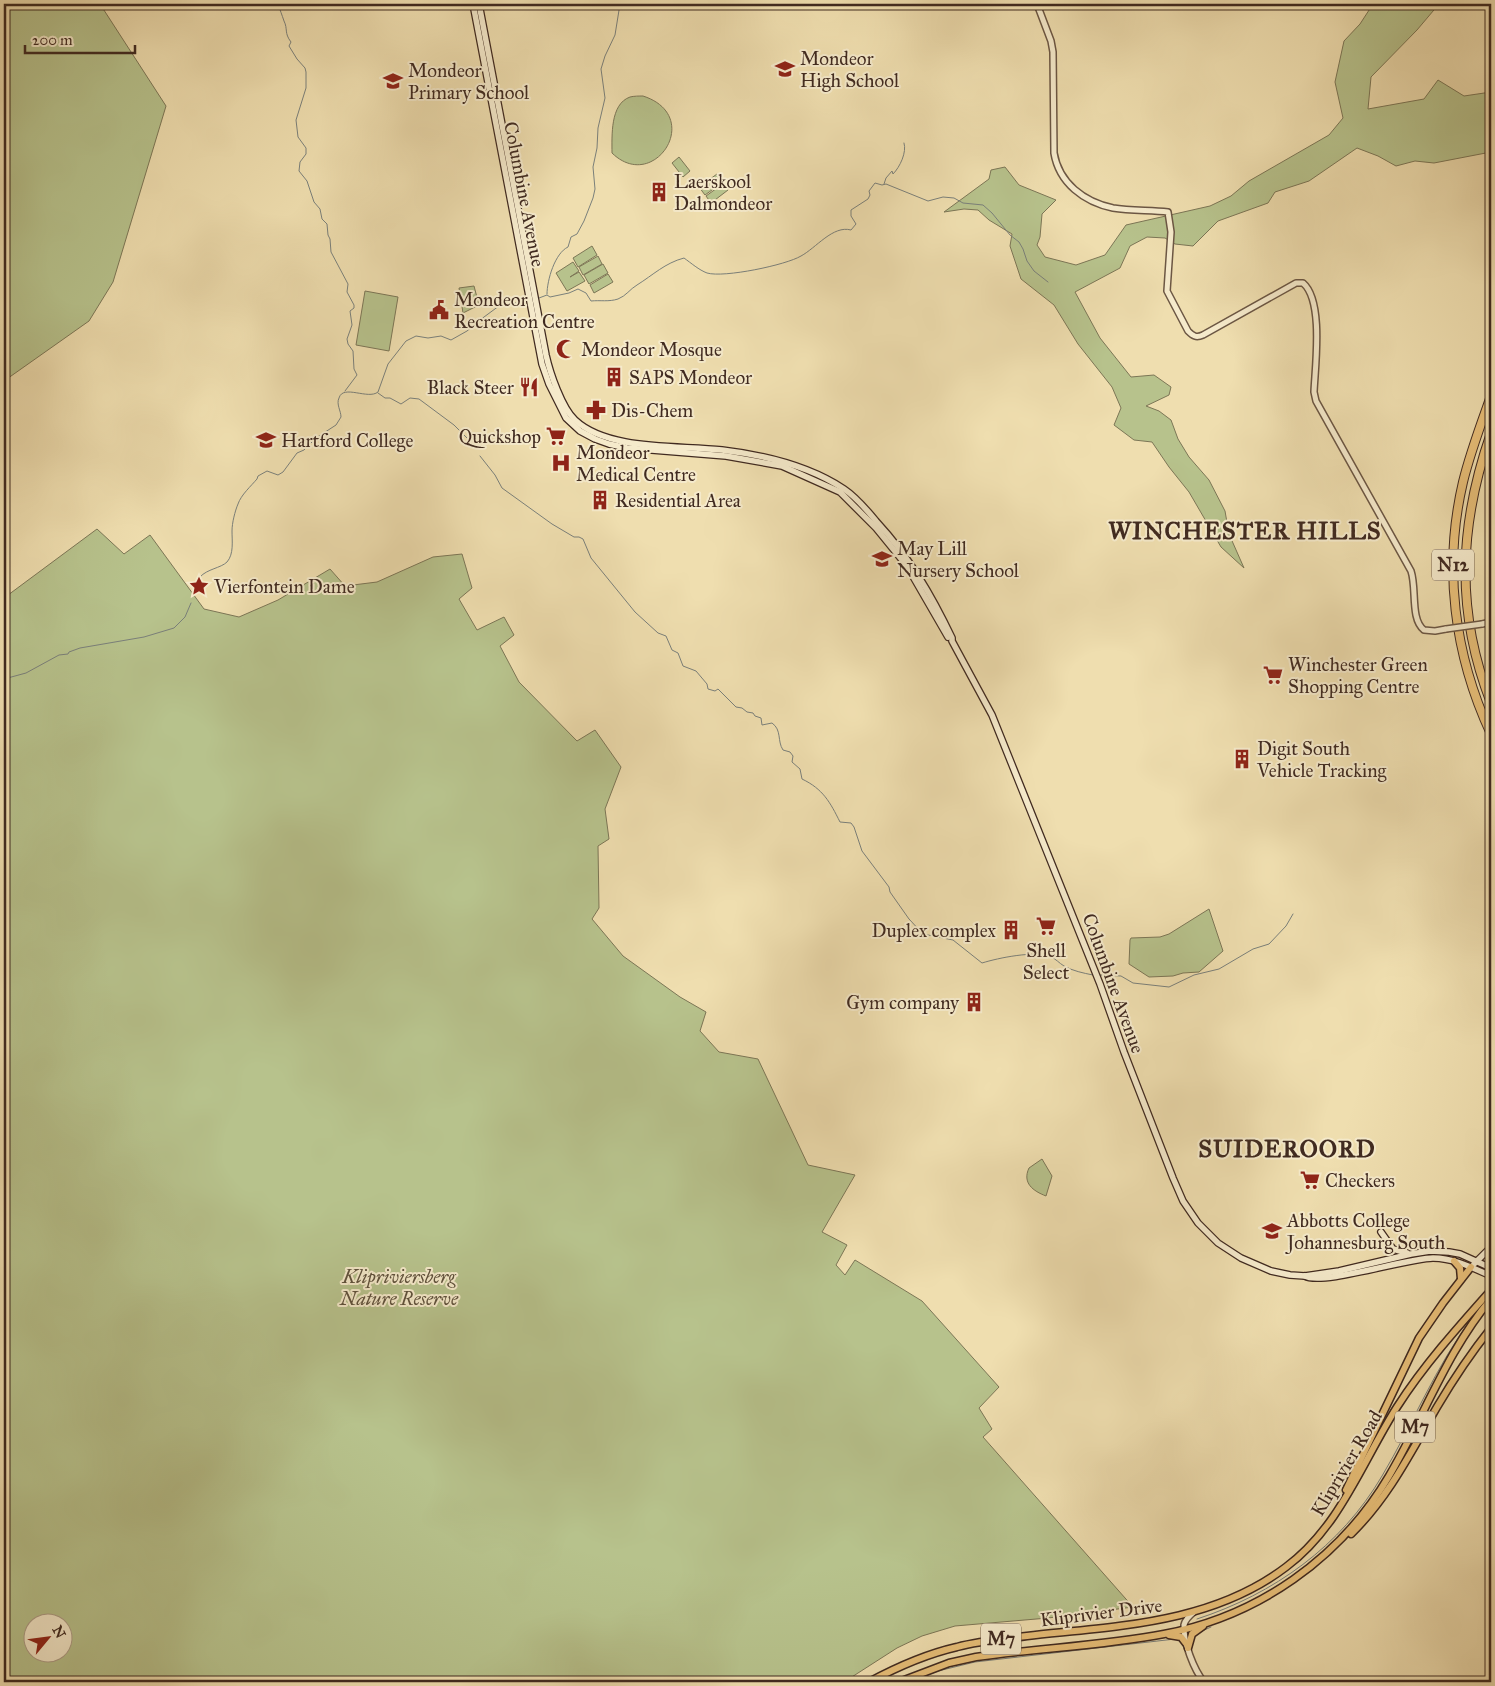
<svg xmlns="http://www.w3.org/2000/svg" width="1495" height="1686" font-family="'IM FELL Great Primer',serif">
	<rect width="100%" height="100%" fill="#efdeaf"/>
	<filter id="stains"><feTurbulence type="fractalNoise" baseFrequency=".004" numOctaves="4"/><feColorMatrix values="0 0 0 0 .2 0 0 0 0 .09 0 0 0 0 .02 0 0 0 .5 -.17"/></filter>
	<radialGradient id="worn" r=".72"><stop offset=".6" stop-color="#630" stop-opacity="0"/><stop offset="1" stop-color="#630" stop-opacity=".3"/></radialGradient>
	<g fill="#b7c28c" stroke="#7c7656" fill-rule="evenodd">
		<path d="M 4,4 L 100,4 L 166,106 L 113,282 L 89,321 L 4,381 L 4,114 L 8,111 L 4,100 Z"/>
		<path d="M 1373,4 L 1439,4 L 1417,30 L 1371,77 L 1368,109 L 1424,99 L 1438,80 L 1464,96 L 1491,92 L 1491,152 L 1434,163 L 1415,161 L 1396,166 L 1378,156 L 1357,148 L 1309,181 L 1275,192 L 1268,203 L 1218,221 L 1193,246 L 1175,244 L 1165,238 L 1147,237 L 1130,246 L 1120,268 L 1075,292 L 1100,338 L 1131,377 L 1154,375 L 1171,387 L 1169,395 L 1146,406 L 1159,411 L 1171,420 L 1178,439 L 1189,457 L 1209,480 L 1225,511 L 1229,534 L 1244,568 L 1221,547 L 1189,492 L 1169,467 L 1152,442 L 1134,440 L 1114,425 L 1121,408 L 1112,387 L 1078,344 L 1054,305 L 1021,279 L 1010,246 L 1012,234 L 989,220 L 978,210 L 964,209 L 944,212 L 989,179 L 991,170 L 1005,167 L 1019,185 L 1056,200 L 1042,214 L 1040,237 L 1037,245 L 1045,257 L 1076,265 L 1105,255 L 1126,225 L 1210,206 L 1231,196 L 1249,181 L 1329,135 L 1343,118 L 1335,82 L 1344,41 L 1360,24 Z"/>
		<path d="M 643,96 C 705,116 654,194 612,153 C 612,136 610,104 630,97 C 634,96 639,96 643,96 Z"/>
		<path d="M 679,157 L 690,171 L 683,177 L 672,163 Z"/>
		<path d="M 717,174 L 723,182 L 705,195 L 699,187 Z"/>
		<path d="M 724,183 L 728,190 L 711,203 L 706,196 Z"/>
		<path d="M 592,246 L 597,255 L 578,267 L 573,258 Z"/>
		<path d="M 598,256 L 602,264 L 583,275 L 579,267 Z"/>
		<path d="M 573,262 L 579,271 L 570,277 L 579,272 L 585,281 L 567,291 L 556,273 Z"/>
		<path d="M 603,264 L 608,273 L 589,284 L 584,275 Z"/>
		<path d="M 608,274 L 613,282 L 594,293 L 590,285 Z"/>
		<path d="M 474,286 L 479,305 L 463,313 L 459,288 Z"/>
		<path d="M 365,291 L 398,297 L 389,351 L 356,345 Z"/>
		<path d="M 97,529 L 124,554 L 150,535 L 204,609 L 239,617 L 278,600 L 330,569 L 345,586 L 377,582 L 433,557 L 462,554 L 472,588 L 459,599 L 477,630 L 504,617 L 514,635 L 500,646 L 519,682 L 577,741 L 595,730 L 621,767 L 605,809 L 609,839 L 598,846 L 599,908 L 592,919 L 623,956 L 680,997 L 706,1012 L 700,1031 L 719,1052 L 758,1059 L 808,1165 L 855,1175 L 822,1232 L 847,1245 L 836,1265 L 845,1275 L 855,1260 L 922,1301 L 999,1387 L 979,1408 L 992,1429 L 983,1437 L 1133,1607 L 1048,1618 L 955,1626 L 922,1636 L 897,1648 L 844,1682 L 4,1682 L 4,598 ZM 32,1624 L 62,1624 L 62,1654 L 32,1654 Z"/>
		<path d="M 1209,909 L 1223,951 L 1199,972 L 1183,973 L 1173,976 L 1149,977 L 1129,964 L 1130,940 L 1131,938 L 1160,937 L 1169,934 Z"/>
		<path d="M 1042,1159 L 1052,1176 L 1046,1196 C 1033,1191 1022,1183 1029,1168 Z"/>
	</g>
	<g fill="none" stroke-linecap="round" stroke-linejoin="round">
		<g stroke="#7a807b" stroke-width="1">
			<path d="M 278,4 C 280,10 282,15 284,21 C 288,29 284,33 291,42 L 289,46 L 297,59 L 305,68 L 306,72 L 306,88 L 296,120 L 298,137 L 306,148 L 306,154 L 300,162 L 299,171 L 307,181 L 314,202 L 320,209 L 322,219 L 327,224 L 328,235 L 330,239 L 331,252 L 348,284 L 347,292 L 354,305 L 354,308 L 350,311 L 352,325 L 347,339 L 348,344 L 353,351 L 354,369 L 357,375 L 345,391"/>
			<path d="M 884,184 L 886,178 L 892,171 L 893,174 C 900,167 907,152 904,143"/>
			<path d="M 547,294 C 547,280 555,253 568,247 L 571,237 L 577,234 L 584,221 L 593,198 L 595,189 L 593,167 L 597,148 L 598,128 L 605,98 L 601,69 L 605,56 L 615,35 L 620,4"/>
			<path d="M 539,298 L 547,295 L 550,297 L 569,293 L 578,289 L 586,293 L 591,301 C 600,300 609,302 618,299 C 626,296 630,289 637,285 C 653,275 665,263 684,258 C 691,263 699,270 707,273 C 724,278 786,265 801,256 C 816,248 833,225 851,230 L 856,224 L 851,216 L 851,210 L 868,199 L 870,195 L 869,191 L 875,183 L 882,185 L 886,184 L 928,201 L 943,197 L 954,198 L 963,203 L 983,205 L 992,213 L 1010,235 L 1019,242 L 1023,249 L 1027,261 L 1034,271 L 1048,282"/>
			<path d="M 378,393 L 385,398 L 390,398 L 401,404 L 410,398 L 419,399 L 454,425 L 469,440 L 472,446"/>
			<path d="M 480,456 L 495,475 L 502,488 L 552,524 L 574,537 L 579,537 L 583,539 L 591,558 L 635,612 L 658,633 L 666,636 L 672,650 L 678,653 L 683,666 L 696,671 L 707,684 L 708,689 L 715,691 L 718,689 L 736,707 L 742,708 L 747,712 L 753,713 L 755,716 L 761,718 L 762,725 L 772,723 C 782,730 777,741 783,750 L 790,752 L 793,756 L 792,762 L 800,769 L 802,779 C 823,789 830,802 840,822 L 851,823 L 854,827 L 862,851 L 889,887 L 890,892 L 909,919 L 923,934 L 953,940 L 982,963 C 998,958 1036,950 1051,957 C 1056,959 1059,963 1064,966 C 1073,971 1083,973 1093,975"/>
			<path d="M 197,590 L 200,584 L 200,577 C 207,569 221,568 227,562 C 234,554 232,541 232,531 C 232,523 235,511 238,504 C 241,495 251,486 257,479 L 258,476 L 267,471 L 278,475 L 283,472 L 297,453 L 304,450 L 316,438 L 336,425 L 341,417 C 341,411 336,404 339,398 C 343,384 368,400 378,392 L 388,364 L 406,341 L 416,336 L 428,338 L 441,336 L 451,340 L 467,331 L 484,317 L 503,303 L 514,302 L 517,304 L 525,302"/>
			<path d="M 4,679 L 26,673 L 59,655 L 68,654 L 69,652 L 80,648 L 144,637 L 174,628 L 185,617 L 191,603"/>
			<path d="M 1100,975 L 1121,976 L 1133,983 L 1169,987 L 1194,975 L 1219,969 L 1253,949 L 1269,944 L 1286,926 L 1293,914"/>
			<path d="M 1197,1619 C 1274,1594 1341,1546 1382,1476 C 1413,1424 1435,1367 1472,1318"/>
			<path d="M 1200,1632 L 1211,1627"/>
			<path d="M 911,1682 L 938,1671 L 975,1662 L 1175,1639"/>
		</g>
		<defs>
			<g id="tertiary">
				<path d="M 1037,4 L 1051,41 L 1053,52 L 1054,153 C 1059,183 1084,202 1113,208 C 1131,211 1150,210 1168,212 L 1171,232 L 1167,291 L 1188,331 C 1193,336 1196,338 1203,335 L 1296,283 L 1303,283 C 1324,301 1315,367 1314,392 L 1316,401 L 1411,571 C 1417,589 1410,619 1424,630 L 1435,631 L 1446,629"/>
				<path d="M 1482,624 L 1491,622"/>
				<path d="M 1194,1612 C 1189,1616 1185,1620 1184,1625 C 1183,1642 1194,1670 1204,1682"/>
			</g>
			<g id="secondary">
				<path d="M 473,4 L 542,364 L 549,384 L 566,418 L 580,431 L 595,439 L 609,444 L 627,448 L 726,456 L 782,466 L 840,492 L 876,528 L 907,566 L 948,637"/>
				<path d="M 479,4 L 546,355 C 550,373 562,408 575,420 C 608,451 679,445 722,450 C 764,455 808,465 844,489 C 856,497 867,510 876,521 C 910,558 931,594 952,638 L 952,641 L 992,715 L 1100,984 L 1124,1052 L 1173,1178 L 1183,1201 L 1198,1223 L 1218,1243 L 1241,1258 L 1271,1271 L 1290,1275 L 1305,1276 L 1339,1271 L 1411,1254 L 1430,1251 L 1449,1252 L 1460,1254 L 1491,1268"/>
				<path d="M 1381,1232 L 1393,1249 L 1407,1253"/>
				<path d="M 1474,1264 L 1491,1247"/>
				<path d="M 1305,1276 C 1321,1286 1408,1258 1433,1258 C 1454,1258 1473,1268 1491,1276"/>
			</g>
			<g id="primary">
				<path d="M 1454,1261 L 1460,1268 L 1461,1279"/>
				<path d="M 1346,1490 L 1419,1338 L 1443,1303 L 1471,1267"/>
				<path d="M 1351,1534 C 1388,1498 1411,1452 1437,1407 C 1453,1380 1471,1353 1491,1328"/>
				<path d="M 1169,1635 L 1181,1637 L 1188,1646"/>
				<path d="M 1188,1648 L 1192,1634 L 1203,1626"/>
				<path d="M 869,1682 C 897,1667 926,1654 957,1647 C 980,1641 1004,1639 1027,1636 C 1116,1626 1211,1624 1286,1567 C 1340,1527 1362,1462 1397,1407 C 1424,1365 1458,1327 1491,1290"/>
				<path d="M 899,1682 L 949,1663 L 976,1657 C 1038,1648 1102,1646 1164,1634 C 1258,1616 1340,1559 1389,1476 C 1424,1417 1447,1351 1491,1299"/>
			</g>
			<g id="motorway">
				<path d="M 1491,396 C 1481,424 1470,453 1463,482 C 1443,567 1454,655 1491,734"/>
				<path d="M 1491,433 C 1459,525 1455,611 1491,703"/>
			</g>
		</defs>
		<use href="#tertiary" stroke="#6c5744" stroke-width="8"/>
		<use href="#secondary" stroke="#402a20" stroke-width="8"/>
		<use href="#primary" stroke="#402a20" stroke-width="9"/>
		<use href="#motorway" stroke="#402a20" stroke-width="10"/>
		<use href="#tertiary" stroke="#f5eacb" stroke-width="5"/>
		<use href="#secondary" stroke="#f5eacb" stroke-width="5.5"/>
		<use href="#primary" stroke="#e8bf78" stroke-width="6"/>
		<use href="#motorway" stroke="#e8bf78" stroke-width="8"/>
		<defs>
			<path id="tertiary-bridge" d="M 1446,629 L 1482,624"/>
		</defs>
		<use href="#tertiary-bridge" stroke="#6c5744" stroke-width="8" stroke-linecap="butt"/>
		<use href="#tertiary-bridge" stroke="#f5eacb" stroke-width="5"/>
	</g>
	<defs>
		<symbol id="school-bare" viewBox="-9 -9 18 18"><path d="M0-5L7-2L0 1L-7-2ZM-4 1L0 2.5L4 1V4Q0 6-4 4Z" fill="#8f2418" stroke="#f5eacb" stroke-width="2.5" paint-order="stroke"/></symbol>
		<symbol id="building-bare" viewBox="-9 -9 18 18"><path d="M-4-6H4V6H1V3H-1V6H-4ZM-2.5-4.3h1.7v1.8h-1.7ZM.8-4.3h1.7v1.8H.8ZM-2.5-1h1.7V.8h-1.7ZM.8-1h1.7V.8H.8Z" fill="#8f2418" stroke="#f5eacb" stroke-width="2.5" paint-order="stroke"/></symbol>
		<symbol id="civic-bare" viewBox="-9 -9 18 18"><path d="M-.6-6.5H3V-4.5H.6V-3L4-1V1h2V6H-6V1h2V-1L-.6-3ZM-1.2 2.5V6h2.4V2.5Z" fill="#8f2418" stroke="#f5eacb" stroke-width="2.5" paint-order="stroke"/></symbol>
		<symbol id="mosque-bare" viewBox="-9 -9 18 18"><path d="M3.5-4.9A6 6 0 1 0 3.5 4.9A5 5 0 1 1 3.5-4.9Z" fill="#8f2418" stroke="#f5eacb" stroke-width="2.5" paint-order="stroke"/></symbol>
		<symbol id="restaurant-bare" viewBox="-9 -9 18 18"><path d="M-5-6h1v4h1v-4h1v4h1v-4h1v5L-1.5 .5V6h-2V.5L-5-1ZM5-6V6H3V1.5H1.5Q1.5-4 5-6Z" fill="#8f2418" stroke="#f5eacb" stroke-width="2.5" paint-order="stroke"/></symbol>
		<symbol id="pharmacy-bare" viewBox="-9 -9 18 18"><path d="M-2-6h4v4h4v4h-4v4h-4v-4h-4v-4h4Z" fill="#8f2418" stroke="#f5eacb" stroke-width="2.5" paint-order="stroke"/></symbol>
		<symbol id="supermarket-bare" viewBox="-9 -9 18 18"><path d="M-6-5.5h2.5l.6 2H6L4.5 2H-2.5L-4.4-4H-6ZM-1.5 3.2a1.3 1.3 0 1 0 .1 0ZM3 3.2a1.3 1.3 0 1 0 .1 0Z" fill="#8f2418" stroke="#f5eacb" stroke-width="2.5" paint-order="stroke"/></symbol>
		<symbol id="university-bare" viewBox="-9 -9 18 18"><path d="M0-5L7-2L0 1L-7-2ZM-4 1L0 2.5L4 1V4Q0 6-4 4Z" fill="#8f2418" stroke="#f5eacb" stroke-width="2.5" paint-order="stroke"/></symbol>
		<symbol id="hospital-bare" viewBox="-9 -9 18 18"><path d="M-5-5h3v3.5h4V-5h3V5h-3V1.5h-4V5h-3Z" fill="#8f2418" stroke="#f5eacb" stroke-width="2.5" paint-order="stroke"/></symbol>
		<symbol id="sight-bare" viewBox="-9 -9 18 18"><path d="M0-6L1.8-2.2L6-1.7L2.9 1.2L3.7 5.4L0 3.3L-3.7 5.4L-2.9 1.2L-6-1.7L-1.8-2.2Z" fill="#8f2418" stroke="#f5eacb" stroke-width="2.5" paint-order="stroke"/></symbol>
	</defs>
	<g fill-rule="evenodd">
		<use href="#school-bare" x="771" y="55" width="28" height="28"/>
		<use href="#school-bare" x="379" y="67" width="28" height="28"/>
		<use href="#building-bare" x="645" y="178" width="28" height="28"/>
		<use href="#civic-bare" x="425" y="296" width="28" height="28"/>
		<use href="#mosque-bare" x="552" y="335" width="28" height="28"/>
		<use href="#building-bare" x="600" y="363" width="28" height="28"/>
		<use href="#restaurant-bare" x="515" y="373" width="28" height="28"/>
		<use href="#pharmacy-bare" x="582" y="396" width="28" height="28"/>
		<use href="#supermarket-bare" x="542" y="422" width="28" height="28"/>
		<use href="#university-bare" x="252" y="426" width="28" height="28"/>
		<use href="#hospital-bare" x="547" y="449" width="28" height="28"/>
		<use href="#building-bare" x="586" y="486" width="28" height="28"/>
		<use href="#school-bare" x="868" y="545" width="28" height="28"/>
		<use href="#sight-bare" x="185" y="572" width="28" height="28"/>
		<use href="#supermarket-bare" x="1259" y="661" width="28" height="28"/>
		<use href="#building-bare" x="1228" y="745" width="28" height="28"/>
		<use href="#supermarket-bare" x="1032" y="912" width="28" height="28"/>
		<use href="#building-bare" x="997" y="916" width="28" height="28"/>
		<use href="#building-bare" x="960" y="988" width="28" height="28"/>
		<use href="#supermarket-bare" x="1296" y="1166" width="28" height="28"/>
		<use href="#school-bare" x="1258" y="1217" width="28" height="28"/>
	</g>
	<g text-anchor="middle" stroke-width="4" stroke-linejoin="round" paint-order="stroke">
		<g fill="#f5eacb" stroke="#766453" stroke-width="1">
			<rect x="1432" y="549.5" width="42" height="31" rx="4"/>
			<rect x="1395" y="1411.5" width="40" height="31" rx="4"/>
			<rect x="981" y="1623.5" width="40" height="31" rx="4"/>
		</g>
		<g font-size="18" font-weight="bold" fill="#402a20">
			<text x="1453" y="571">N12</text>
			<text x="1415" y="1433">M7</text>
			<text x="1001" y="1645">M7</text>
		</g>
		<g font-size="19" fill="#402a20" stroke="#f5eacb" text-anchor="start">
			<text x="800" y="65">Mondeor<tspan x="800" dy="22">High School</tspan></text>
			<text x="408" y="77">Mondeor<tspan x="408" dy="22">Primary School</tspan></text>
			<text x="674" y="188">Laerskool<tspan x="674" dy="22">Dalmondeor</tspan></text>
			<text x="454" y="306">Mondeor<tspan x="454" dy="22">Recreation Centre</tspan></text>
			<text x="581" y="356">Mondeor Mosque</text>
			<text x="629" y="384">SAPS Mondeor</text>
			<text x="514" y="394" text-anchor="end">Black Steer</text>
			<text x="611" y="417">Dis-Chem</text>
			<text x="541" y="443" text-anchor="end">Quickshop</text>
			<text x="281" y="447">Hartford College</text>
			<text x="576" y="459">Mondeor<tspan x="576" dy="22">Medical Centre</tspan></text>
			<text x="615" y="507">Residential Area</text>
			<text x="897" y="555">May Lill<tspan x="897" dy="22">Nursery School</tspan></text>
			<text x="214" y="593">Vierfontein Dame</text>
			<text x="1288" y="671">Winchester Green<tspan x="1288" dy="22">Shopping Centre</tspan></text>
			<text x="1257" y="755">Digit South<tspan x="1257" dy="22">Vehicle Tracking</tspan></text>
			<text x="996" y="937" text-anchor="end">Duplex complex</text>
			<text x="1046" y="957" text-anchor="middle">Shell<tspan x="1046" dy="22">Select</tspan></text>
			<text x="959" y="1009" text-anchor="end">Gym company</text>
			<text x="1325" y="1187">Checkers</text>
			<text x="1287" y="1227">Abbotts College<tspan x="1287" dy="22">Johannesburg South</tspan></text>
		</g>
		<g font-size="19" fill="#402a20" stroke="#f5eacb">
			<text transform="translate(525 194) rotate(79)" y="7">Columbine Avenue</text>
			<text transform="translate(1114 983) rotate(70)" y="7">Columbine Avenue</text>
			<text transform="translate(1346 1463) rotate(-59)" y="7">Kliprivier Road</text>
			<text transform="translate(1101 1612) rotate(-7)" y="7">Kliprivier Drive</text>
		</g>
		<g font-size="19" font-style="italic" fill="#5e503b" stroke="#f5eacb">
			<text x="399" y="1283">Klipriviersberg<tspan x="399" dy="22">Nature Reserve</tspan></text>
		</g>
		<g font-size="24" font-weight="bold" letter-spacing="1" fill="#402a20" stroke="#f5eacb">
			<text x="1245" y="539">WINCHESTER HILLS</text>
			<text x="1287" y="1157">SUIDEROORD</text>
		</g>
	</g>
	<rect width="1495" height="1686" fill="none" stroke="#efdeaf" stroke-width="20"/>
	<rect x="5" y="5" width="1485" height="1676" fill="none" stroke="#402a20" stroke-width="2.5"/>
	<rect x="10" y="10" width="1475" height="1666" fill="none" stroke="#402a20"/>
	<g transform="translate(48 1638) rotate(61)"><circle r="24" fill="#f5eacb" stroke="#ad9d87"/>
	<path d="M0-4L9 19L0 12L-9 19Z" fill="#8f2418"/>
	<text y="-8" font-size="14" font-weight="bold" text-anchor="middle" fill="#402a20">N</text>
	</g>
	<path d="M25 45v8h110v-8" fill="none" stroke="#402a20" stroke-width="2.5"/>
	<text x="32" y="45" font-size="15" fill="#402a20" stroke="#f5eacb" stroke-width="4" paint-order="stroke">200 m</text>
	<rect width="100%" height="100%" filter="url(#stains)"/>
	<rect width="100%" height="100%" fill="url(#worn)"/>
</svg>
